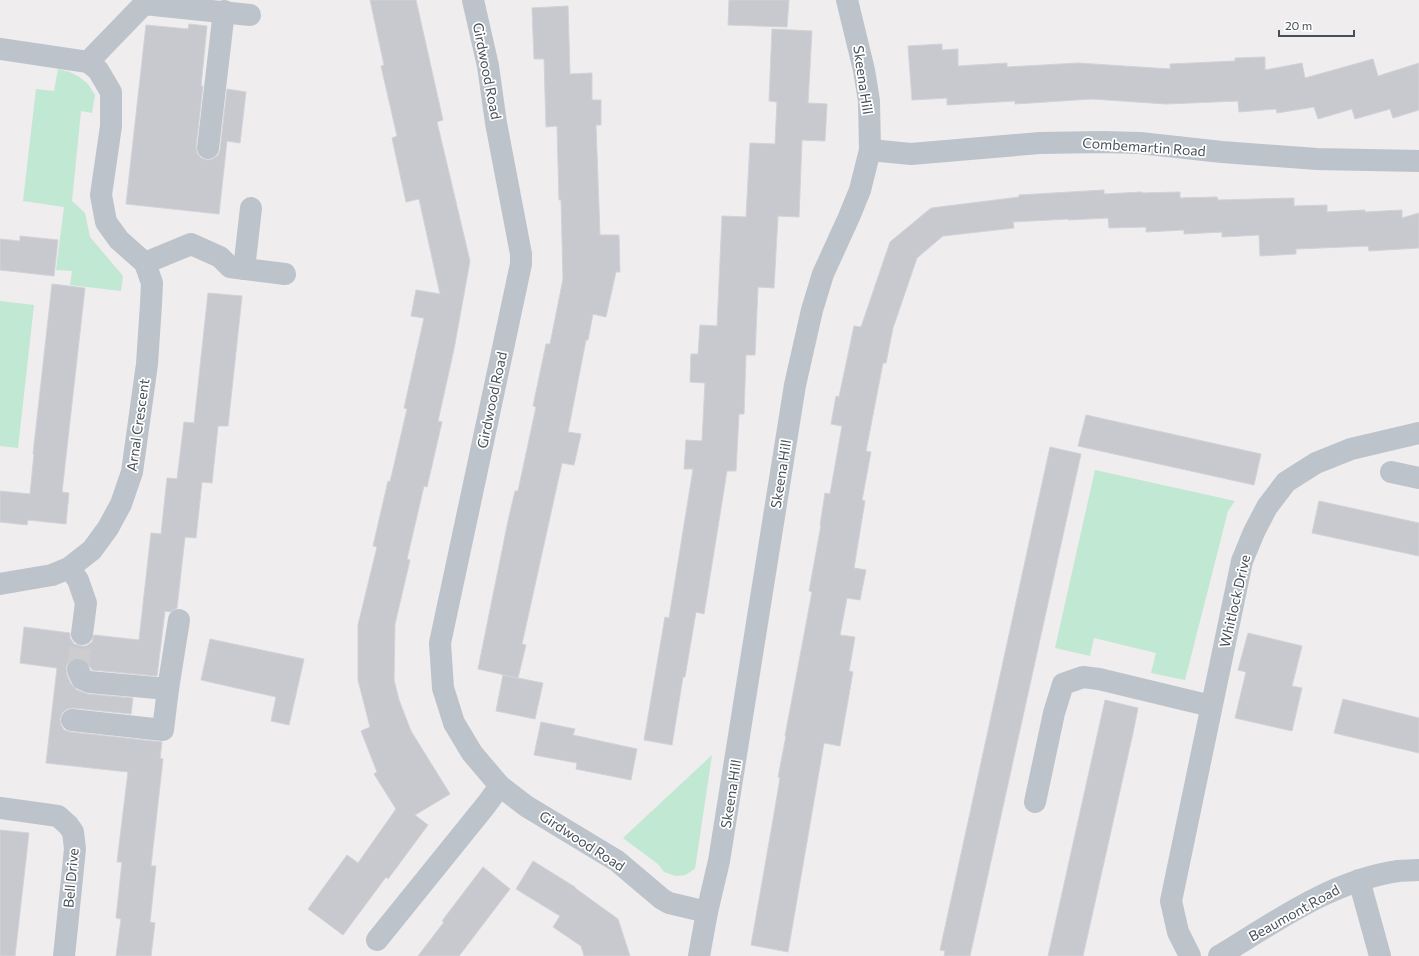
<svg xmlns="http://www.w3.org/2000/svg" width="1419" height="956" font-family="Commissioner,sans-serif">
	<rect width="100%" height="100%" fill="#efeded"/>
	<g fill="#c0e8d3">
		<path d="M 58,69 L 70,72 L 79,77 L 88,84 L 95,95 L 92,113 L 81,111 L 72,201 L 85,213 L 90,237 L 123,276 L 121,291 L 70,285 L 72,271 L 56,270 L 64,207 L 23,201 L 36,89 L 54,91 Z"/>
		<path d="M 0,301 L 34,305 L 18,448 L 0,446 Z"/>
		<path d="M 1095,470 L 1235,501 L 1228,511 L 1185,680 L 1151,673 L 1156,653 L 1094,638 L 1090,656 L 1055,648 Z"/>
		<path d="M 712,755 L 695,869 L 685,875 L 676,876 L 664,872 L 658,864 L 623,838 Z"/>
	</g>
	<g fill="#c7c9cf" stroke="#d1d3d8">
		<path d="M 370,0 L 416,0 L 443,120 L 437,122 L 470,261 L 454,349 L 438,421 L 442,422 L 427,487 L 424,486 L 407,559 L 410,560 L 395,624 L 394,680 L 399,700 L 411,731 L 450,794 L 415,815 L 428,825 L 388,879 L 386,877 L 343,935 L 308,909 L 347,855 L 358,863 L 396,809 L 374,774 L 377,772 L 361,731 L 370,727 L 358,680 L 358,625 L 377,547 L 373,546 L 388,481 L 390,482 L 407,409 L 404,408 L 424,318 L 411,316 L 416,290 L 440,294 L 419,199 L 406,202 L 392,138 L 397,136 L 381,66 L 384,65 Z"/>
		<path d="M 729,0 L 789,0 L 787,27 L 728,25 Z"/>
		<path d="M 568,6 L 570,74 L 592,73 L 592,100 L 601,100 L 601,125 L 596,125 L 600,235 L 619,235 L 620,272 L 616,272 L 606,317 L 593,314 L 588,340 L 586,340 L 568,432 L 581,434 L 574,465 L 562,463 L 522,644 L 526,645 L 518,678 L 478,669 L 508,521 L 515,491 L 518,491 L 536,407 L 533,406 L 546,344 L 550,344 L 563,279 L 561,200 L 559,200 L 557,126 L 546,127 L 544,59 L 534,59 L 532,8 Z"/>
		<path d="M 189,24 L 207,26 L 201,86 L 203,86 L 196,147 L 197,153 L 201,158 L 207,160 L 213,159 L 218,155 L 220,150 L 227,89 L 246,92 L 240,143 L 227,141 L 219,214 L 126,204 L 146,25 L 188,29 Z"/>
		<path d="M 772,29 L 812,31 L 808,103 L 827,104 L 825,141 L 802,140 L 799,217 L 778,216 L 774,288 L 758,287 L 755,355 L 746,355 L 744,414 L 739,414 L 736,471 L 727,471 L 704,614 L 696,612 L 685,677 L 683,677 L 672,745 L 644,740 L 665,617 L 669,618 L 693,469 L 684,469 L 686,440 L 702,441 L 705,383 L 690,382 L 691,354 L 698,354 L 700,325 L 717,326 L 722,216 L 746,217 L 750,143 L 775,144 L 777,102 L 769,101 Z"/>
		<path d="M 942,44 L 942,50 L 958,49 L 958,66 L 1007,63 L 1007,67 L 1078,63 L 1170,69 L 1170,64 L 1235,61 L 1235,58 L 1265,57 L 1265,70 L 1302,63 L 1305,78 L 1373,59 L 1378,76 L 1419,63 L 1419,110 L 1393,118 L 1390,109 L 1355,119 L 1352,109 L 1318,119 L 1314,107 L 1277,113 L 1276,109 L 1239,112 L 1238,101 L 1166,104 L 1092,99 L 1015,104 L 1015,101 L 947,105 L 947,98 L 912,100 L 908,46 Z"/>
		<path d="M 1104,190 L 1104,194 L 1142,192 L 1142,193 L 1180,192 L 1180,198 L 1217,197 L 1218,200 L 1294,198 L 1294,206 L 1327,205 L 1327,212 L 1365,210 L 1365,212 L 1402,210 L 1402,218 L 1419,213 L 1419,248 L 1369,251 L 1368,246 L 1296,249 L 1296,254 L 1260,256 L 1259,235 L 1222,237 L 1222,232 L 1184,234 L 1184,230 L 1146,232 L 1146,227 L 1109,228 L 1108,218 L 1068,220 L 1068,219 L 1013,222 L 1014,228 L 943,236 L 917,258 L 893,328 L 886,363 L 883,363 L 866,451 L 871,452 L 862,500 L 865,501 L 854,568 L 866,570 L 860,600 L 847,598 L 840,635 L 855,637 L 849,671 L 853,672 L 840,746 L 824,743 L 788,952 L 751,945 L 774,814 L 780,778 L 778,777 L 786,736 L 785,736 L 812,592 L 809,591 L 821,525 L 820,525 L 825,493 L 830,494 L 842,426 L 831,424 L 836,396 L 839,397 L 854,326 L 861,327 L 890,242 L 931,208 L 1019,197 L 1019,195 Z"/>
		<path d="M 20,236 L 58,240 L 54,276 L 0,270 L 0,239 L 20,241 Z"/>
		<path d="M 52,284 L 85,288 L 62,492 L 69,493 L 66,524 L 28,520 L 27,525 L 0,522 L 0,491 L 30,494 L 34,454 L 33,454 Z"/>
		<path d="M 208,293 L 242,296 L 228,426 L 218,426 L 212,483 L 202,482 L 196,538 L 185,537 L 177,608 L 170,612 L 165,611 L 157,676 L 92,670 L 86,660 L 79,658 L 73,659 L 68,662 L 66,668 L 67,675 L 71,684 L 77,690 L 88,694 L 133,698 L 131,714 L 73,708 L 67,709 L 62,713 L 60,719 L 61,725 L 64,730 L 71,732 L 162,742 L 160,758 L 163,759 L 151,866 L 156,866 L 150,922 L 155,923 L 151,956 L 116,956 L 121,919 L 116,918 L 122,862 L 117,862 L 128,772 L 46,763 L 57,668 L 20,663 L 24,627 L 70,633 L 70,638 L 74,644 L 81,646 L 86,646 L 92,642 L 94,635 L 139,640 L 151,533 L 161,534 L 167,478 L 177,479 L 184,422 L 194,423 Z"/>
		<path d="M 1086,415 L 1261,454 L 1254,485 L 1078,446 Z"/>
		<path d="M 1050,447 L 1081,454 L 970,956 L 944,956 L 945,951 L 940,950 Z"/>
		<path d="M 1319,501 L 1419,523 L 1419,556 L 1312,533 Z"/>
		<path d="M 1248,633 L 1302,646 L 1292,686 L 1302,688 L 1292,731 L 1235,718 L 1246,672 L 1238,670 Z"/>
		<path d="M 210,639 L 304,659 L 289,725 L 271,721 L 276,697 L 201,680 Z"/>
		<path d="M 503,675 L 543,683 L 535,719 L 496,711 Z"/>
		<path d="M 1343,699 L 1419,718 L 1419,753 L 1334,733 Z"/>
		<path d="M 1105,700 L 1138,708 L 1133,733 L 1083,956 L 1048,956 Z"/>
		<path d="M 541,722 L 575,729 L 573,735 L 637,749 L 631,780 L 576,769 L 577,763 L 534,755 Z"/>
		<path d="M 0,830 L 29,833 L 15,956 L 0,956 Z"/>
		<path d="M 533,861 L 575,887 L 575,888 L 618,919 L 630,956 L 584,956 L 581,946 L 553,927 L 560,916 L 516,889 Z"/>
		<path d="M 483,867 L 510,889 L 459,956 L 418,956 L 444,922 L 442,921 Z"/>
	</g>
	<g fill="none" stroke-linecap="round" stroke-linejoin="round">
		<path stroke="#cdcdcf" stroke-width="22" stroke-dasharray="22 11" stroke-linecap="butt" d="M 78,670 L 82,634"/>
		<g stroke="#bdc3ca" stroke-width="22">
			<path d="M 473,0 L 488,66 L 496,123 L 521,254 L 521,264 L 440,643 L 443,688 L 454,723 L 472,753 L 500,786 L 526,806 L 617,861 L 662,899 L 669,903 L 707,912"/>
			<path d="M 0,49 L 88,62 L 98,70 L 111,92 L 111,126 L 101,195 L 106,222 L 119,240 L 145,263"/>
			<path d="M 88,62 L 144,4 L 250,15"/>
			<path d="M 208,148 L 224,11"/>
			<path d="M 870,150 L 911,154 L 1040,143 L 1103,142 L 1140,143 L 1222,152 L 1317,159 L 1419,161"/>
			<path d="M 244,269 L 251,208"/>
			<path d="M 1391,472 L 1419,478"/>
			<path d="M 69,568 L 78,580 L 86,603 L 82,634"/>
			<path d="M 0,584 L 52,575 L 69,568 L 92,550 L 108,528 L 121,504 L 132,472 L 147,364 L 151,304 L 152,283 L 145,263 L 191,244 L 220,257 L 230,267 L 285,274"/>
			<path d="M 78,670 L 82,679 L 89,682 L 168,689 L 179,620"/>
			<path d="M 72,720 L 163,730 L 168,689"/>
			<path d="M 1035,802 L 1054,713 L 1063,684 L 1083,677 L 1099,679 L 1211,706"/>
			<path d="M 0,808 L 58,816 L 68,825 L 73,832 L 75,849 L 64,956"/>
			<path d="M 1359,880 L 1380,956"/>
			<path d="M 377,940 L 486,805 L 500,786"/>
			<path d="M 699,956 L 707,912 L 719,861 L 795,385 L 812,310 L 823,274 L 849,217 L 860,190 L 870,150 L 869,101 L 864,70 L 847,0"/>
			<path d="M 1190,956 L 1178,932 L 1171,901 L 1242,561 L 1254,532 L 1267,507 L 1286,482 L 1316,463 L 1351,449 L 1419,433"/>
			<path d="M 1219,956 C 1275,922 1331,881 1398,871 C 1405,870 1412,871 1419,870"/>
		</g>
	</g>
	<g text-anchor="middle" stroke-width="3.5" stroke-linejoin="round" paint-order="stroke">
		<g font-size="14" fill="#474f58" stroke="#fff">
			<text transform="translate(487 71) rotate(79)" y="5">Girdwood Road</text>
			<text transform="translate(863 80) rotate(82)" y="5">Skeena Hill</text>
			<text transform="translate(1144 147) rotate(4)" y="5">Combemartin Road</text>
			<text transform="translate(492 400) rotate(-78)" y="5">Girdwood Road</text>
			<text transform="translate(138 425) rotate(-82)" y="5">Arnal Crescent</text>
			<text transform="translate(781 474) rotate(-81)" y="5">Skeena Hill</text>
			<text transform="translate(1235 601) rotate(-77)" y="5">Whitlock Drive</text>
			<text transform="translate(731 794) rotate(-81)" y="5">Skeena Hill</text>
			<text transform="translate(582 841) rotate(33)" y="5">Girdwood Road</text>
			<text transform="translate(71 878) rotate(-85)" y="5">Bell Drive</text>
			<text transform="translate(1294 913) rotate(-29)" y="5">Beaumont Road</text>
		</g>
	</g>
	<path d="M1279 30v6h75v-6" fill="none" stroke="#474f58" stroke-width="2"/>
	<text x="1285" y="30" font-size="12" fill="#474f58" stroke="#ffffff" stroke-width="3" paint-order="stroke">20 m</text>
</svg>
